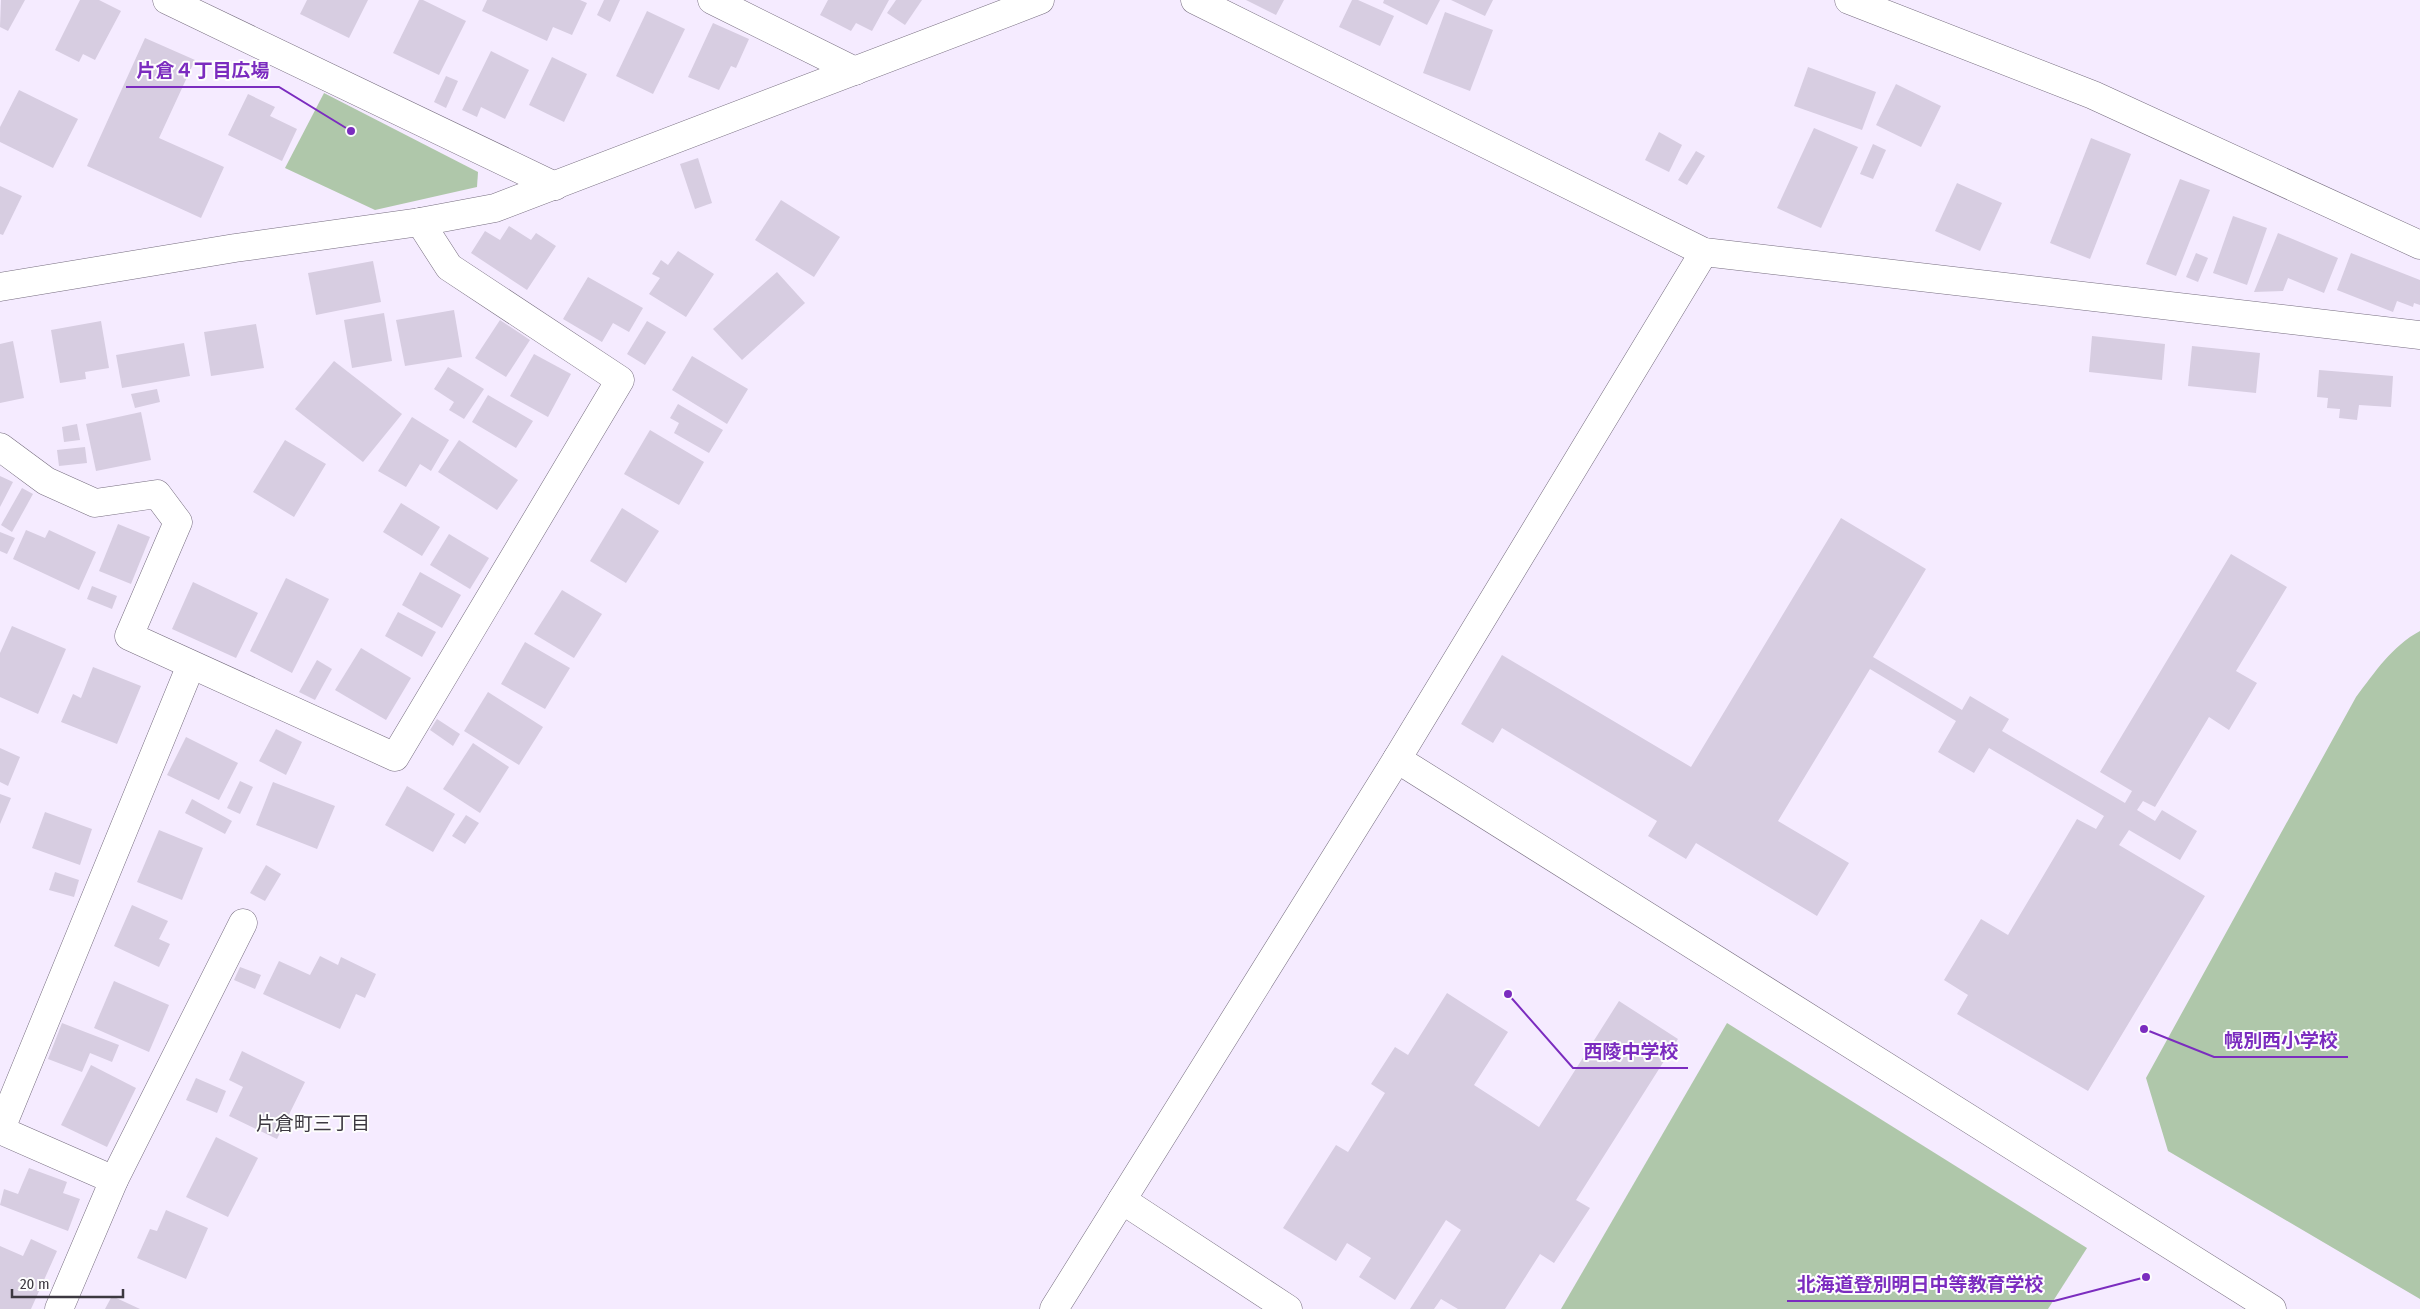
<svg xmlns="http://www.w3.org/2000/svg" width="2420" height="1309" font-family="'Fira Sans Condensed','Noto Sans JP',sans-serif">
	<rect width="100%" height="100%" fill="#f5ebff"/>
	<g fill="#afc7aa">
		<path d="M 324,93 L 478,172 L 477,187 L 375,210 L 285,168 Z"/>
		<path d="M 2420,631 L 2420,1299 L 2168,1151 L 2146,1078 L 2356,697 C 2375,672 2392,646 2420,631 Z"/>
		<path d="M 1727,1023 L 2087,1248 L 2048,1309 L 1561,1309 Z"/>
	</g>
	<g fill="#d7cde1">
		<path d="M 1,0 L 25,0 L 8,31 L 0,27 Z"/>
		<path d="M 80,0 L 99,0 L 121,11 L 95,60 L 83,54 L 79,62 L 55,50 Z"/>
		<path d="M 307,0 L 368,0 L 349,38 L 300,14 Z"/>
		<path d="M 419,0 L 423,0 L 466,21 L 439,75 L 393,53 Z"/>
		<path d="M 487,0 L 580,0 L 587,3 L 572,35 L 553,27 L 547,41 L 482,11 Z"/>
		<path d="M 604,0 L 620,0 L 610,22 L 597,15 Z"/>
		<path d="M 828,0 L 889,0 L 872,31 L 856,23 L 851,31 L 820,15 Z"/>
		<path d="M 896,0 L 922,0 L 905,25 L 887,13 Z"/>
		<path d="M 1246,0 L 1284,0 L 1276,15 Z"/>
		<path d="M 1352,0 L 1358,0 L 1394,16 L 1380,46 L 1339,27 Z"/>
		<path d="M 1384,0 L 1440,0 L 1427,25 L 1383,3 Z"/>
		<path d="M 1451,0 L 1493,0 L 1485,16 Z"/>
		<path d="M 647,11 L 685,29 L 653,94 L 616,76 Z"/>
		<path d="M 1445,12 L 1493,30 L 1470,91 L 1423,73 Z"/>
		<path d="M 713,23 L 749,39 L 736,68 L 731,66 L 719,90 L 688,77 Z"/>
		<path d="M 145,38 L 195,60 L 159,138 L 224,167 L 201,218 L 87,166 Z"/>
		<path d="M 491,51 L 529,70 L 505,119 L 481,107 L 477,117 L 462,110 Z"/>
		<path d="M 552,57 L 587,74 L 564,122 L 529,105 Z"/>
		<path d="M 1808,67 L 1876,92 L 1862,130 L 1794,106 Z"/>
		<path d="M 446,76 L 458,81 L 446,108 L 434,102 Z"/>
		<path d="M 1896,84 L 1941,106 L 1921,147 L 1876,125 Z"/>
		<path d="M 19,90 L 78,119 L 53,168 L 0,142 L 0,127 Z"/>
		<path d="M 248,94 L 275,107 L 270,116 L 297,129 L 282,161 L 228,135 Z"/>
		<path d="M 1814,128 L 1858,147 L 1821,228 L 1777,208 Z"/>
		<path d="M 1659,132 L 1682,145 L 1669,172 L 1645,160 Z"/>
		<path d="M 2091,138 L 2131,154 L 2090,259 L 2050,243 Z"/>
		<path d="M 1873,144 L 1886,150 L 1873,179 L 1860,174 Z"/>
		<path d="M 1696,151 L 1705,156 L 1687,185 L 1678,180 Z"/>
		<path d="M 698,158 L 712,203 L 695,209 L 680,164 Z"/>
		<path d="M 2180,179 L 2210,190 L 2176,276 L 2146,264 Z"/>
		<path d="M 1957,183 L 2002,203 L 1980,251 L 1935,231 Z"/>
		<path d="M 0,186 L 22,196 L 3,235 L 0,234 Z"/>
		<path d="M 781,200 L 840,237 L 814,277 L 755,240 Z"/>
		<path d="M 2233,216 L 2267,228 L 2247,285 L 2213,273 Z"/>
		<path d="M 509,226 L 531,240 L 536,233 L 556,246 L 527,290 L 471,253 L 485,231 L 500,240 Z"/>
		<path d="M 2278,233 L 2338,258 L 2324,293 L 2288,278 L 2283,291 L 2254,292 Z"/>
		<path d="M 678,251 L 714,274 L 686,317 L 649,294 L 660,278 L 652,274 L 661,260 L 668,265 Z"/>
		<path d="M 2196,253 L 2208,258 L 2198,282 L 2186,277 Z"/>
		<path d="M 2351,253 L 2420,280 L 2420,305 L 2414,303 L 2413,307 L 2397,301 L 2393,312 L 2337,290 Z"/>
		<path d="M 373,261 L 381,302 L 316,315 L 308,273 Z"/>
		<path d="M 777,272 L 805,303 L 742,360 L 713,329 Z"/>
		<path d="M 588,277 L 643,308 L 629,332 L 613,323 L 602,342 L 563,319 Z"/>
		<path d="M 454,310 L 462,357 L 405,366 L 396,320 Z"/>
		<path d="M 384,313 L 392,361 L 352,368 L 344,320 Z"/>
		<path d="M 500,320 L 530,340 L 506,377 L 475,358 Z"/>
		<path d="M 101,321 L 109,368 L 85,372 L 86,379 L 60,383 L 51,330 Z"/>
		<path d="M 647,321 L 666,332 L 645,365 L 627,354 Z"/>
		<path d="M 256,324 L 264,368 L 211,376 L 204,332 Z"/>
		<path d="M 2092,336 L 2165,344 L 2162,380 L 2089,372 Z"/>
		<path d="M 13,341 L 24,398 L 0,403 L 0,344 Z"/>
		<path d="M 184,343 L 190,376 L 122,388 L 116,355 Z"/>
		<path d="M 2192,346 L 2260,353 L 2256,393 L 2188,386 Z"/>
		<path d="M 534,354 L 571,374 L 548,417 L 510,396 Z"/>
		<path d="M 692,356 L 748,389 L 727,424 L 672,390 Z"/>
		<path d="M 334,361 L 402,414 L 363,462 L 295,409 Z"/>
		<path d="M 448,367 L 484,389 L 464,419 L 449,410 L 454,402 L 434,389 Z"/>
		<path d="M 2319,370 L 2393,376 L 2391,407 L 2359,405 L 2357,420 L 2339,418 L 2340,409 L 2327,408 L 2328,398 L 2317,397 Z"/>
		<path d="M 157,389 L 160,402 L 135,408 L 131,394 Z"/>
		<path d="M 488,395 L 533,421 L 516,448 L 472,422 Z"/>
		<path d="M 678,404 L 723,430 L 709,453 L 674,433 L 679,423 L 670,418 Z"/>
		<path d="M 141,412 L 151,460 L 96,471 L 86,424 Z"/>
		<path d="M 412,417 L 449,440 L 431,471 L 420,464 L 406,487 L 378,471 Z"/>
		<path d="M 77,424 L 80,440 L 64,442 L 62,427 Z"/>
		<path d="M 650,430 L 704,462 L 679,505 L 624,474 Z"/>
		<path d="M 285,440 L 326,464 L 294,517 L 253,492 Z"/>
		<path d="M 459,440 L 518,480 L 497,510 L 438,472 Z"/>
		<path d="M 85,447 L 87,463 L 59,466 L 57,450 Z"/>
		<path d="M 0,476 L 13,482 L 0,507 Z"/>
		<path d="M 22,488 L 33,494 L 12,532 L 1,525 Z"/>
		<path d="M 401,503 L 440,527 L 422,556 L 383,532 Z"/>
		<path d="M 622,508 L 659,531 L 626,583 L 590,561 Z"/>
		<path d="M 1841,518 L 1926,569 L 1873,657 L 1962,710 L 1970,696 L 2009,719 L 2002,731 L 2125,803 L 2132,791 L 2100,772 L 2231,554 L 2287,587 L 2236,671 L 2257,683 L 2229,730 L 2209,717 L 2155,807 L 2143,801 L 2137,810 L 2155,821 L 2162,810 L 2197,831 L 2180,860 L 2129,830 L 2119,845 L 2205,896 L 2088,1091 L 1957,1014 L 1968,995 L 1944,980 L 1981,919 L 2008,935 L 2077,819 L 2096,829 L 2104,816 L 1989,748 L 1974,773 L 1938,752 L 1956,721 L 1870,669 L 1778,821 L 1849,863 L 1817,916 L 1696,843 L 1686,859 L 1648,836 L 1657,821 L 1502,728 L 1493,743 L 1461,724 L 1502,655 L 1691,767 Z"/>
		<path d="M 118,524 L 150,537 L 131,584 L 99,571 Z"/>
		<path d="M 26,530 L 45,538 L 49,530 L 96,552 L 79,590 L 13,559 Z"/>
		<path d="M 0,532 L 15,538 L 7,554 L 0,551 Z"/>
		<path d="M 449,534 L 489,558 L 470,589 L 430,565 Z"/>
		<path d="M 420,572 L 461,595 L 442,628 L 402,605 Z"/>
		<path d="M 286,578 L 329,599 L 292,673 L 250,651 Z"/>
		<path d="M 193,582 L 258,613 L 236,658 L 172,629 Z"/>
		<path d="M 92,586 L 117,596 L 112,609 L 87,599 Z"/>
		<path d="M 562,590 L 602,614 L 574,658 L 534,634 Z"/>
		<path d="M 398,612 L 436,632 L 422,657 L 385,636 Z"/>
		<path d="M 12,626 L 66,649 L 38,714 L 0,697 L 0,653 Z"/>
		<path d="M 525,642 L 570,668 L 545,709 L 501,684 Z"/>
		<path d="M 361,648 L 411,678 L 386,720 L 335,690 Z"/>
		<path d="M 317,660 L 332,669 L 315,700 L 299,692 Z"/>
		<path d="M 93,667 L 141,686 L 117,744 L 61,722 L 73,694 L 81,698 Z"/>
		<path d="M 488,692 L 543,727 L 519,765 L 464,731 Z"/>
		<path d="M 437,719 L 460,734 L 453,746 L 430,730 Z"/>
		<path d="M 276,729 L 302,742 L 286,775 L 259,761 Z"/>
		<path d="M 186,737 L 238,763 L 219,800 L 167,775 Z"/>
		<path d="M 473,743 L 509,767 L 480,813 L 443,789 Z"/>
		<path d="M 0,748 L 20,757 L 8,786 L 0,782 Z"/>
		<path d="M 240,781 L 253,787 L 240,814 L 227,808 Z"/>
		<path d="M 273,782 L 335,806 L 317,849 L 256,825 Z"/>
		<path d="M 407,786 L 455,814 L 433,852 L 385,825 Z"/>
		<path d="M 0,794 L 11,798 L 0,824 Z"/>
		<path d="M 192,799 L 232,821 L 225,834 L 185,813 Z"/>
		<path d="M 45,812 L 92,829 L 80,865 L 32,848 Z"/>
		<path d="M 466,815 L 479,823 L 465,844 L 452,836 Z"/>
		<path d="M 159,830 L 203,848 L 182,900 L 137,882 Z"/>
		<path d="M 266,865 L 281,874 L 265,901 L 250,893 Z"/>
		<path d="M 55,872 L 79,880 L 74,897 L 49,890 Z"/>
		<path d="M 132,905 L 168,921 L 159,939 L 170,944 L 159,967 L 114,946 Z"/>
		<path d="M 320,956 L 338,965 L 341,957 L 376,974 L 365,998 L 356,994 L 340,1029 L 263,994 L 279,961 L 310,975 Z"/>
		<path d="M 240,967 L 261,975 L 255,989 L 234,980 Z"/>
		<path d="M 114,981 L 169,1005 L 149,1052 L 94,1028 Z"/>
		<path d="M 1447,993 L 1508,1032 L 1474,1085 L 1539,1127 L 1619,1001 L 1678,1039 L 1576,1200 L 1590,1208 L 1554,1263 L 1540,1254 L 1505,1309 L 1458,1309 L 1441,1299 L 1434,1309 L 1410,1309 L 1461,1230 L 1446,1220 L 1395,1300 L 1359,1277 L 1371,1258 L 1347,1243 L 1336,1261 L 1283,1228 L 1336,1145 L 1348,1152 L 1385,1093 L 1371,1084 L 1395,1047 L 1408,1055 Z"/>
		<path d="M 62,1023 L 119,1045 L 112,1062 L 90,1053 L 82,1072 L 48,1059 Z"/>
		<path d="M 242,1051 L 305,1082 L 277,1139 L 229,1116 L 243,1087 L 229,1080 Z"/>
		<path d="M 91,1065 L 136,1088 L 107,1147 L 61,1125 Z"/>
		<path d="M 196,1078 L 226,1091 L 217,1113 L 186,1100 Z"/>
		<path d="M 216,1137 L 258,1158 L 228,1217 L 186,1197 Z"/>
		<path d="M 29,1168 L 67,1182 L 63,1193 L 80,1199 L 68,1231 L 0,1205 L 4,1189 L 18,1194 Z"/>
		<path d="M 166,1210 L 208,1228 L 186,1279 L 137,1258 L 150,1229 L 157,1231 Z"/>
		<path d="M 31,1239 L 57,1251 L 31,1309 L 0,1309 L 0,1246 L 23,1256 Z"/>
		<path d="M 112,1296 L 140,1309 L 105,1309 Z"/>
	</g>
	<g fill="none" stroke-linecap="round" stroke-linejoin="round">
		<defs>
			<g id="minor">
				<path d="M 167,0 L 555,186"/>
				<path d="M 712,0 L 855,71"/>
				<path d="M 1195,0 L 1704,252 L 2420,335"/>
				<path d="M 1849,0 L 2093,95 L 2420,245"/>
				<path d="M 0,287 L 235,248 L 420,222 L 495,208 L 1040,0"/>
				<path d="M 0,447 L 46,481 L 95,503 L 157,494 L 178,522 L 129,636 L 395,757 L 620,380 L 449,267 L 420,222"/>
				<path d="M 1397,759 L 2272,1309"/>
				<path d="M 0,1130 L 114,1180"/>
				<path d="M 0,1131 L 191,665"/>
				<path d="M 1122,1200 L 1288,1309"/>
				<path d="M 59,1309 L 114,1180 L 243,923"/>
				<path d="M 1054,1309 L 1397,759 L 1704,252"/>
			</g>
		</defs>
		<use href="#minor" stroke="#766d7f" stroke-width="29"/>
		<use href="#minor" stroke="#fff" stroke-width="28"/>
	</g>
	<g text-anchor="middle" stroke-width="4" stroke-linejoin="round" paint-order="stroke">
		<g font-size="19" fill="#3c3840" stroke="#fdfdfd">
			<text x="313" y="1130">片倉町三丁目</text>
		</g>
	</g>
	<path fill="none" stroke="#7b2cbf" stroke-width="2" d="M351 131L279 87H126M2144 1029L2214 1057H2348M1508 994L1573 1068H1688M2146 1277L2054 1301H1787"/>
	<g fill="#7b2cbf" stroke="#fdfdfd" stroke-width="2">
		<circle cx="351" cy="131" r="5"/>
		<circle cx="2144" cy="1029" r="5"/>
		<circle cx="1508" cy="994" r="5"/>
		<circle cx="2146" cy="1277" r="5"/>
	</g>
	<g font-size="19" text-anchor="middle" font-weight="bold" fill="#7b2cbf" stroke="#fdfdfd" stroke-width="4" stroke-linejoin="round" paint-order="stroke">
		<text x="203" y="77">片倉４丁目広場</text>
		<text x="2281" y="1047">幌別西小学校</text>
		<text x="1631" y="1058">西陵中学校</text>
		<text x="1920" y="1291">北海道登別明日中等教育学校</text>
	</g>
	<path d="M12 1289v8h111v-8" fill="none" stroke="#3c3840" stroke-width="2.5"/>
	<text x="20" y="1289" font-size="15" fill="#3c3840" stroke="#fdfdfd" stroke-width="4" paint-order="stroke">20 m</text>
</svg>
